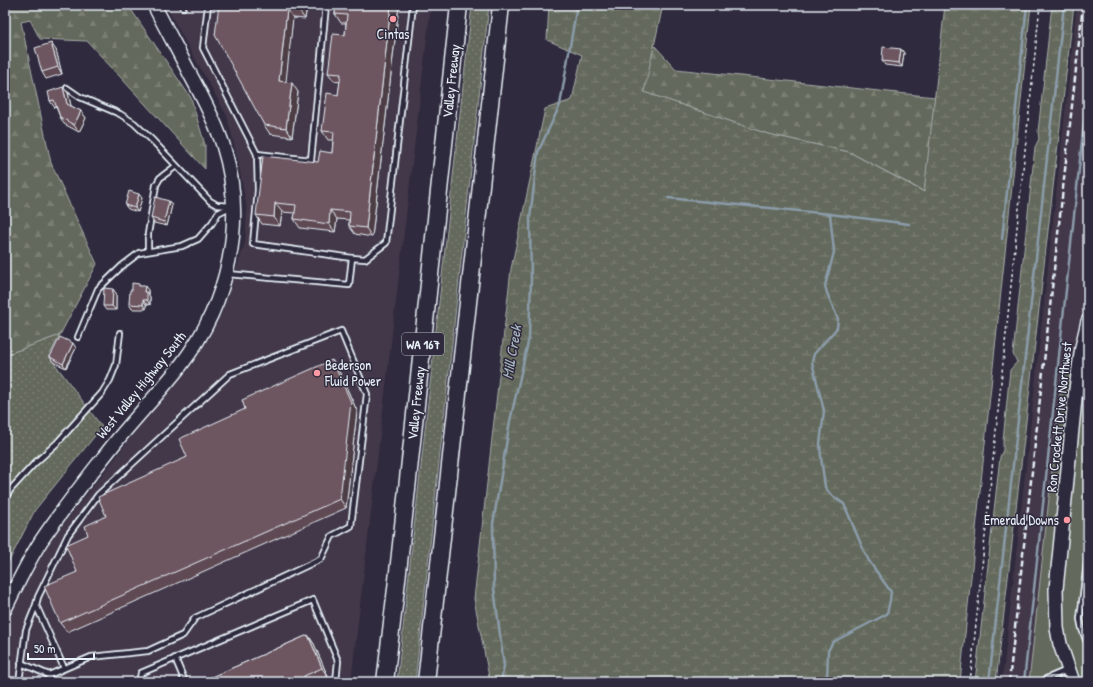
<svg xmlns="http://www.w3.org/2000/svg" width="1093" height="687" font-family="'Patrick Hand',sans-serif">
	<defs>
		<pattern id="grass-dots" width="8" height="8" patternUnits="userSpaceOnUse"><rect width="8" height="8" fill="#64695b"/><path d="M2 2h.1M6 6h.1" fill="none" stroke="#7a7f73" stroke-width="1.8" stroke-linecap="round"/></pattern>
		<pattern id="forest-firs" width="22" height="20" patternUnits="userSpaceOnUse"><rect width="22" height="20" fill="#64695b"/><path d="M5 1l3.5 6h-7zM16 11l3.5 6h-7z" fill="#7a7f73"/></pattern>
		<pattern id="wetland-marsh" width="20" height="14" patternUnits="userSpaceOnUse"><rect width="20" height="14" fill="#64695b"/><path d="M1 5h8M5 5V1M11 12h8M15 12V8" fill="none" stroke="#7a7f73"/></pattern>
	</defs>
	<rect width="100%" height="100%" fill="#2f2a3d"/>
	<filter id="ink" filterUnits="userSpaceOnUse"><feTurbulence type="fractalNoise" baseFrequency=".025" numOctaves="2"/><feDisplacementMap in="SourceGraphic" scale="8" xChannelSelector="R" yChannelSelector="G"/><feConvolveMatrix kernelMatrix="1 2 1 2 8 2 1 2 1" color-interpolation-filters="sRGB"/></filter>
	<g filter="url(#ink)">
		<g fill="#423748">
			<path d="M 165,5 L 431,5 L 351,682 L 5,682 L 5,633 L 14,605 L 49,542 L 113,461 L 221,314 L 245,243 L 247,210 L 238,161 L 227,116 Z"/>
			<path d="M 1077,5 L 1088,5 L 1088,362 L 1064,360 L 1029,682 L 1002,682 Z"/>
		</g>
		<g fill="url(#grass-dots)" stroke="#a6adaa">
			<path d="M 472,5 L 489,5 L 415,682 L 397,682 Z"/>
			<path d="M 60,335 L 49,356 L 102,427 L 35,510 L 7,565 L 5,564 L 5,355 Z"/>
		</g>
		<g fill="url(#forest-firs)" stroke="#a6adaa">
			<path d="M 5,5 L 128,5 L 191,98 L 205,145 L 205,169 L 87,41 L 40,39 L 30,20 L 21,22 L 51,163 L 97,264 L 60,335 L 5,355 Z"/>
			<path d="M 654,45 L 676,69 L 935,97 L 925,192 L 849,152 L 768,134 L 643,92 Z"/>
		</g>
		<g fill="url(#wetland-marsh)" stroke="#a6adaa">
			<path d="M 549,5 L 663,5 L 644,92 L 768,134 L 849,152 L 924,192 L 945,5 L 1031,5 L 960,682 L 490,682 L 474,599 L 511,269 L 545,109 L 572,100 L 582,55 L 547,40 Z"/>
			<path d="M 1052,5 L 1074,5 L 996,682 L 975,682 L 1000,457 L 1003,450 L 1003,441 L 1010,370 L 1017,362 L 1013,354 L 1035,147 L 1039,139 L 1038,132 Z"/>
		</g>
		<path fill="#64695b" stroke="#a6adaa" d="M 1064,360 L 1088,362 L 1088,682 L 1029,682 Z"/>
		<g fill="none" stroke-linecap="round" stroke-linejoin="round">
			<g stroke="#8b9cab" stroke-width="2.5">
				<path d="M 668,198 L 830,214 L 909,224"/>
				<path d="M 1002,239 L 1027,5"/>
				<path d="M 501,682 L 504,666 L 494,588 L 493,524 L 510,421 L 529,338 L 531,281 L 530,218 L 538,152 L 560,105 L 577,5"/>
				<path d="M 827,682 L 828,651 L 833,642 L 887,614 L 890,600 L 891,592 L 869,561 L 863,549 L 844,504 L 830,494 L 825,487 L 821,457 L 820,444 L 824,411 L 812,362 L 814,354 L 837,328 L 838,319 L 827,293 L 825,286 L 834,252 L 830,214"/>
				<path d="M 989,682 L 1064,5"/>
				<path d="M 1024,682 L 1088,85"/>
			</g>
			<defs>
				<g id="lane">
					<path d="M 208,5 L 203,48 L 257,154 L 258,190 L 253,244 L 352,258"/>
					<path d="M 183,7 L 183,5"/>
					<path d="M 67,88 L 80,97 L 120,114 L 134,123 L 153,141 L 210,201 L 217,205 L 232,206"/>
					<path d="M 257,154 L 311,160 L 326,5"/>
					<path d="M 148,251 L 148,234 L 156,185 L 160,178 L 176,166"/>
					<path d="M 228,274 L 349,285 L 352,258 L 365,259 L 386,243 L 413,5"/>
					<path d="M 78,337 L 98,289 L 122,266 L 139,253 L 182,246 L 198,239 L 212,223 L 218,213 L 232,206"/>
					<path d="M 5,498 L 11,489 L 35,463 L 57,443 L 102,393 L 110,380 L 116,365 L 120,333"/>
					<path d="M 1088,555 L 1080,619 L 1082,629 L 1088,645"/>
					<path d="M 5,584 L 14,587"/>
					<path d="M 36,605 L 38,597 L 68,535 L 98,495 L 230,374 L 341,331 L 367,394 L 351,526 L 332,536 L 321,559 L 195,618 L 183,635 L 148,651 L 91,657 L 49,675 L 48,682"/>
					<path d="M 175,658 L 185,682"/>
					<path d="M 21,663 L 49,675"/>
					<path d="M 19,682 L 26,630 L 36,605 L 64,668"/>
					<path d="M 139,682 L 141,673 L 313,600 L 338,661 L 336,682"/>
					<path d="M 1046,682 L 1046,679 L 1067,670"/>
				</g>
				<g id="secondary">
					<path d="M 5,609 C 16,586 27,563 41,541 C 63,508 89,476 114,444 C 136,417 160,392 181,365 C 229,302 247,221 223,145 C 215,121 203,98 191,76 C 179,52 166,29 154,5"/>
					<path d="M 1073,682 L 1060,644 L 1057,628 L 1056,589 L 1076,389 L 1082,347 L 1088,321"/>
				</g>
				<g id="highway">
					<path d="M 385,682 L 399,563 L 459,5"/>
					<path d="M 426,682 L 501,5"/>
				</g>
			</defs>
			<use href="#lane" stroke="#e8f1f8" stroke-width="8"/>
			<use href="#secondary" stroke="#e8f1f8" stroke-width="16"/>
			<use href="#highway" stroke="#e8f1f8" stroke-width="19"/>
			<path stroke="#e8f1f8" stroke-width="1.5" stroke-dasharray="3 3" stroke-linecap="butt" d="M 970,682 L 1040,5"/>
			<use href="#lane" stroke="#2f2a3d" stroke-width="4.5"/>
			<use href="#secondary" stroke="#2f2a3d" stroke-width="13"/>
			<use href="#highway" stroke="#2f2a3d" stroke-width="16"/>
			<path stroke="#e8f1f8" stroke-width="2.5" stroke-dasharray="6 3" stroke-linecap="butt" d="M 1009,682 L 1083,5"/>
		</g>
		<g fill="#5f4a53" stroke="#e8f1f8">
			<path d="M 219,5 L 307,5 L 305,19 L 293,18 L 285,82 L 298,92 L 292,137 L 270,134 L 264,125 Z"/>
			<path d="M 336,5 L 399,5 L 372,237 L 355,234 L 349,226 L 349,220 L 337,219 L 335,232 L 300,228 L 294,219 L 295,213 L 282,212 L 280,226 L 262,224 L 256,215 L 318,162 L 332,153 L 333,140 L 328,140 L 322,131 L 338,95 L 340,82 L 334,81 L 328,73 L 345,35 L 346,23 L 341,23 L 335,14 Z"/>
			<path d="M 901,49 L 904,53 L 902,67 L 885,65 L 882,61 Z"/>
			<path d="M 56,50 L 62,74 L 46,79 L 42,72 Z"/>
			<path d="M 68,93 L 71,106 L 81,111 L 86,118 L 79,132 L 64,124 L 60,117 L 56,107 L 55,108 L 50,101 Z"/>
			<path d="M 142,198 L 138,212 L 128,209 L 125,205 Z"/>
			<path d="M 172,205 L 167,226 L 154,223 L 151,218 Z"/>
			<path d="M 141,286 L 148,290 L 148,293 L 150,297 L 150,305 L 146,304 L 146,309 L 132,309 L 129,304 L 132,290 Z"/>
			<path d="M 116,293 L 116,310 L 106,310 L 103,306 Z"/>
			<path d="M 76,348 L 66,368 L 53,362 L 50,357 Z"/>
			<path d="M 338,369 L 357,411 L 346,508 L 67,632 L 60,623 L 88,535 L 106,516 L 187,457 Z"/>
			<path d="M 308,635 L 314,644 L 328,677 L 316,682 L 200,682 Z"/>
		</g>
		<g fill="#4d3c44" stroke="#e8f1f8">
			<path d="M 299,5 L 307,5 L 305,19 L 299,11 Z"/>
			<path d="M 391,5 L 399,5 L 372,237 L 366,228 Z"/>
			<path d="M 287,9 L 293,18 L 285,90 L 279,81 Z"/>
			<path d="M 51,43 L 56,50 L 62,74 L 58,67 Z"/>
			<path d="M 901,49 L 904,53 L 902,67 L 899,63 Z"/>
			<path d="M 292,83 L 298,92 L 292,137 L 286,128 Z"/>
			<path d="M 63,87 L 68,93 L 72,110 L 67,104 Z"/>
			<path d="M 81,111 L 86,118 L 79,132 L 74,125 Z"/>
			<path d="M 139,194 L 142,198 L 138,212 L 135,208 Z"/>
			<path d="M 169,201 L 172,205 L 167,226 L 164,222 Z"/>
			<path d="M 275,203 L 282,212 L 280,226 L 274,217 Z"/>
			<path d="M 330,210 L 337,219 L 335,232 L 329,224 Z"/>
			<path d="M 145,286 L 148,290 L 148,293 L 150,297 L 150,305 L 147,300 L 144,292 Z"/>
			<path d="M 113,289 L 116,293 L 116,310 L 112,306 Z"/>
			<path d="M 143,300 L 146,304 L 146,309 L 143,305 Z"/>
			<path d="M 73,343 L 76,348 L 66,368 L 63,364 Z"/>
			<path d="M 332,360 L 338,369 L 357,411 L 346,508 L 340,499 Z"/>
			<path d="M 308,635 L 314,644 L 328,677 L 322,668 Z"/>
		</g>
		<g fill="#6e5661" stroke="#e8f1f8">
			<path d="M 219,5 L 299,5 L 299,11 L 287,9 L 279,81 L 292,83 L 286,128 L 264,125 L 215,35 Z"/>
			<path d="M 336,5 L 391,5 L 366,228 L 349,226 L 350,212 L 330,210 L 329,224 L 294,219 L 296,205 L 275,203 L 274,217 L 256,215 L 263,156 L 318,162 L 320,151 L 332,153 L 334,132 L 322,131 L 327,93 L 338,95 L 341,74 L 328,73 L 333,34 L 345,35 L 347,15 L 335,14 Z"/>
			<path d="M 51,43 L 58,67 L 42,72 L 35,48 Z"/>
			<path d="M 883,47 L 901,49 L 899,63 L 882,61 Z"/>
			<path d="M 63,87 L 67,104 L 81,111 L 74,125 L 60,117 L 54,100 L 50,101 L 48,92 Z"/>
			<path d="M 129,191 L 139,194 L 135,208 L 125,205 Z"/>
			<path d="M 155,197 L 169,201 L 164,222 L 151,218 Z"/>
			<path d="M 132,283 L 139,284 L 139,286 L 145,286 L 144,292 L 147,292 L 147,300 L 143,300 L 143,305 L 129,304 L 130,290 L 132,290 Z"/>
			<path d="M 104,288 L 113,289 L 112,306 L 103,306 Z"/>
			<path d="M 60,337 L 73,343 L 63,364 L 50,357 Z"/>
			<path d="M 332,360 L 351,402 L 340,499 L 60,623 L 44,586 L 77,572 L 66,545 L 88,535 L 85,526 L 106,516 L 98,497 L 187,457 L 179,439 L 245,409 L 242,400 Z"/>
			<path d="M 308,635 L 322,668 L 304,676 L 306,682 L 200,682 Z"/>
		</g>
	</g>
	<g fill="#ff9aa2" stroke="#2f2a3d" stroke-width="1.5">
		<circle cx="393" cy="19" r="4"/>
		<circle cx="317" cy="373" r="4"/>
		<circle cx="1067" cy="520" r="4"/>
	</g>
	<g text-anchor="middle" stroke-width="3" stroke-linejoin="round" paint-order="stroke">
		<rect fill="#2f2a3d" stroke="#b0b5c0" stroke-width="1" x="402" y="333" width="42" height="22" rx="3"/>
		<g font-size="13" font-weight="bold" fill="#e8f1f8">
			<text x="423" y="349">WA 167</text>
		</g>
		<g font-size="14" fill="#e8f1f8" stroke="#2f2a3d">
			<text x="393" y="39">Cintas</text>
			<text x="325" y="370" text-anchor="start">Bederson<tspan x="325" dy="16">Fluid Power</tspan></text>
			<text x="1059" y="525" text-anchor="end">Emerald Downs</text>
		</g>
		<g font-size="14" fill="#e8f1f8" stroke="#2f2a3d">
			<text transform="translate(451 81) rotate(-84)" y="5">Valley Freeway</text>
			<text transform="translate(141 385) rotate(-51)" y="5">West Valley Highway South</text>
			<text transform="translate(416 403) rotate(-84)" y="5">Valley Freeway</text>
			<text transform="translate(1059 417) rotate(-84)" y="5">Ron Crockett Drive Northwest</text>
		</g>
		<g font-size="15" font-style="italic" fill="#aab9c4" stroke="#2f2a3d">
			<text transform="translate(512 352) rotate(-80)" y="5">Mill Creek</text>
		</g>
	</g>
	<rect width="1093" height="687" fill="none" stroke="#2f2a3d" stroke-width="20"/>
	<rect x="10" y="10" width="1073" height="667" fill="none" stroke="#e8f1f8" stroke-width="1.5" filter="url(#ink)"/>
	<path d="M28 653v6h66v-6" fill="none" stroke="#e8f1f8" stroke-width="2"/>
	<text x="34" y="653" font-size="12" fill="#e8f1f8" stroke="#2f2a3d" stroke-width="3" paint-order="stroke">50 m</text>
</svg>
